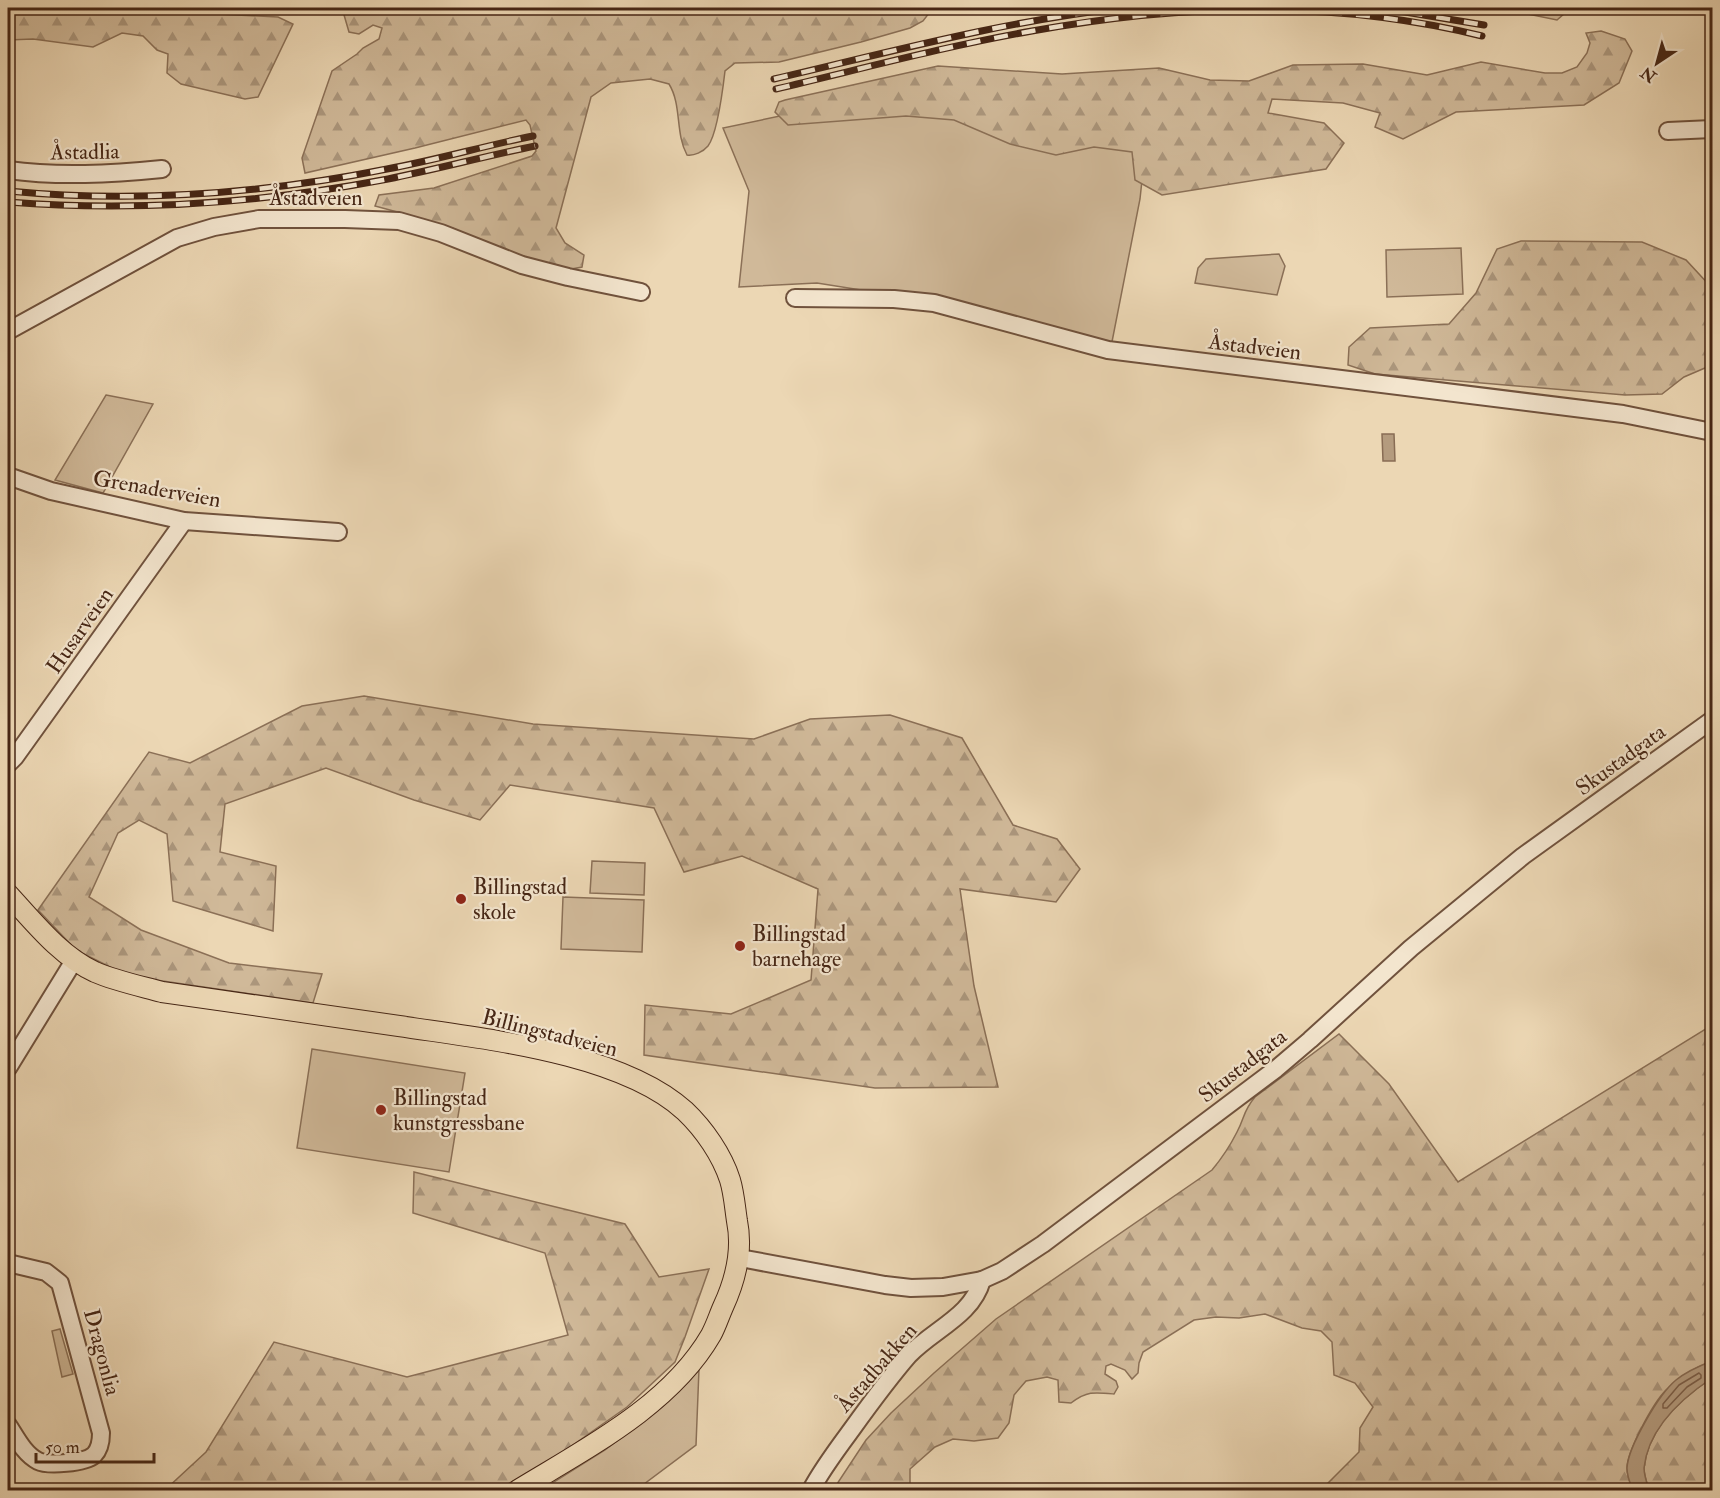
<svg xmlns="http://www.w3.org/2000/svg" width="1720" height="1498" font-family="'IM FELL Double Pica',serif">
	<defs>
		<pattern id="forest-firs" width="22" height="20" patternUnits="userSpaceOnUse" patternTransform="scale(1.5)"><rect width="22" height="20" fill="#d0b999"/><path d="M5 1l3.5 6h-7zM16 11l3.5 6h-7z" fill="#ab967c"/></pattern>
	</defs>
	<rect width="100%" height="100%" fill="#ecd7b4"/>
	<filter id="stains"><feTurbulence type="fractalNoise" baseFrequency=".00333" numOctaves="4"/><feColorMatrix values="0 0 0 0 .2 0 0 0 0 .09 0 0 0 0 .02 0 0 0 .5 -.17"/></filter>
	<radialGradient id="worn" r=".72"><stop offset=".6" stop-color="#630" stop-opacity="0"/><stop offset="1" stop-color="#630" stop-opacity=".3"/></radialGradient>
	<g fill="#d0b999" stroke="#8b7057" stroke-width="1.5">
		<path d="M 928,85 L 1145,152 L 1140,199 L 1110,352 L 949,304 L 817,283 L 739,287 L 749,191 L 723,128 Z"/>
		<path d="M 1461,248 L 1463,294 L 1387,297 L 1386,250 Z"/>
		<path d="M 1279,254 L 1285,266 L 1277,295 L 1195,283 L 1198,268 L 1206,259 Z"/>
		<path d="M 106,395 L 153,404 L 103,493 L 55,480 Z"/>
		<path d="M 592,861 L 645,863 L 644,895 L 590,893 Z"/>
		<path d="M 563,897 L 644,900 L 642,952 L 561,949 Z"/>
		<path d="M 312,1049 L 465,1073 L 449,1172 L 297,1148 Z"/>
		<path d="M 60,1329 L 73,1374 L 62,1377 L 52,1331 Z"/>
		<path d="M 699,1369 L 696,1445 L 636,1490 L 541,1490 L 605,1450 L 663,1406 Z"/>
	</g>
	<g fill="url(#forest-firs)" stroke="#8b7057" stroke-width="1.5">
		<path d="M 8,8 L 102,8 L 278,17 L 293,24 L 258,97 L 245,99 L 181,84 L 167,73 L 168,54 L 157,50 L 143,36 L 122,33 L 93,47 L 33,39 L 8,40 Z"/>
		<path d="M 342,8 L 933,8 L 923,21 L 910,28 L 861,42 L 779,62 L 735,63 L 725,71 C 723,88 717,134 708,146 C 703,152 694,156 687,155 C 675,133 682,105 669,84 L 650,79 L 611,83 L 591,97 L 556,228 L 565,243 L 584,255 L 582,267 L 561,271 L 401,213 L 375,206 L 379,195 L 434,188 L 532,156 L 536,151 L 530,125 L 526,120 L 415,148 L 305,173 L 302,158 L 332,71 L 357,54 L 363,48 L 379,39 L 382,28 L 373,25 L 359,34 L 349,32 Z"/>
		<path d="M 1498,8 L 1579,8 L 1564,14 L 1557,20 Z"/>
		<path d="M 1601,31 L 1625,39 L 1632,51 L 1619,83 L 1584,105 L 1456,112 L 1403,139 L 1375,127 L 1380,113 L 1343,103 L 1272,99 L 1268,113 L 1324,123 L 1344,143 L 1326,169 L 1162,195 L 1135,180 L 1132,152 L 1094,147 L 1056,155 L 1010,144 L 954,120 L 906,116 L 788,125 L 775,112 L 779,102 L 785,100 L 938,66 L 1062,74 L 1159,68 L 1210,80 L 1249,81 L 1293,65 L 1363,64 L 1427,75 L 1481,62 L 1545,73 L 1562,73 L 1577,67 L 1587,53 L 1590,43 L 1586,33 Z"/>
		<path d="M 1521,241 L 1642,242 L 1686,260 L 1712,288 L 1712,365 L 1684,377 L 1662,394 L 1625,395 L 1375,374 L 1348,365 L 1349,347 L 1370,328 L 1449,324 L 1476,293 L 1497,249 Z"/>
		<path d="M 364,696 L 533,724 L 754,739 L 810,719 L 890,715 L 962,738 L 1013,825 L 1057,839 L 1080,869 L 1056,902 L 960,889 L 974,986 L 998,1087 L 875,1088 L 644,1055 L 645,1005 L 731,1014 L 811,980 L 818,889 L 742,856 L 684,872 L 654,808 L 510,785 L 480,820 L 414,800 L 326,768 L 225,804 L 220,852 L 276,866 L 273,931 L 173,901 L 167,834 L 139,820 L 118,833 L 89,897 L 141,930 L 229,963 L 322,974 L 313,1003 L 156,980 L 122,973 L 76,950 L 38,910 L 149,752 L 190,763 L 302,706 Z"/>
		<path d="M 1712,1025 L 1712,1361 C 1695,1368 1679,1377 1666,1390 C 1653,1403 1627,1451 1627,1468 C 1627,1477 1630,1483 1633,1490 L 1317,1490 L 1324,1487 L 1359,1452 L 1360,1428 L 1373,1407 L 1355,1383 L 1334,1375 L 1332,1342 L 1321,1331 L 1302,1328 L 1265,1314 L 1239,1318 L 1216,1317 L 1194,1320 L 1143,1352 L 1139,1363 L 1138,1373 L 1132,1379 L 1125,1370 L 1111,1364 L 1106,1366 L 1105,1374 L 1116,1381 L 1118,1387 L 1114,1394 C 1094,1392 1087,1391 1071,1403 L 1059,1402 L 1058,1380 L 1047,1377 L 1026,1381 L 1014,1395 L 1009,1423 L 998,1438 L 974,1441 L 953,1439 L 935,1447 L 910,1469 L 910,1485 L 908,1490 L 833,1490 L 866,1440 L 891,1413 L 934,1373 L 996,1319 L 1212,1170 C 1222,1158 1230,1146 1237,1132 C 1245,1117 1243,1111 1255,1097 L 1339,1034 L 1389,1084 L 1458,1182 Z"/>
		<path d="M 414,1172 L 625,1224 L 659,1277 L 709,1269 L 685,1337 L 675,1362 L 627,1407 L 543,1466 L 496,1490 L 165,1490 L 206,1452 L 274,1342 L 407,1377 L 568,1335 L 545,1253 L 413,1213 Z"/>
		<path d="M 1712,1378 L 1712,1490 L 1649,1490 C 1647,1483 1644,1475 1644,1468 C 1648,1429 1682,1398 1712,1378 Z"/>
	</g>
	<g fill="#b49b7e" stroke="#886c54" stroke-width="1.5">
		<path d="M 1382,434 L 1394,434 L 1395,461 L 1383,461 Z"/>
		<path d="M 1712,1361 L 1712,1378 C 1682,1398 1648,1429 1644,1468 C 1644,1475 1647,1484 1649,1490 L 1633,1490 C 1630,1483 1627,1477 1627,1468 C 1628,1447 1659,1394 1676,1380 C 1687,1371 1699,1366 1712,1361 Z"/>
	</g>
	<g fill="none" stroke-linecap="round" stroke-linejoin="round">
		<path stroke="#7d604a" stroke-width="1.5" d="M 1699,1373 L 1701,1375 L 1701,1378 L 1687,1387 L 1667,1408 L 1663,1408 L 1663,1404 L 1679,1385 Z"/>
		<defs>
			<g id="minor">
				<path d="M 1668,131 L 1712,129"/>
				<path d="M 8,170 C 59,177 111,174 162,169"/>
				<path d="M 795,298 L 894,299 L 934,303 L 1108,350 L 1623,414 L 1712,432"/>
				<path d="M 8,331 L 177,238 L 214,227 L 259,219 L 345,219 L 399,221 L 441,233 L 522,265 L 568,277 L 641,292"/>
				<path d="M 8,476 L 51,491 L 184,521 L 338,532"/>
				<path d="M 8,764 L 15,757 L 184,521"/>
				<path d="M 8,1068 L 75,959"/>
				<path d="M 740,1258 L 885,1285 L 911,1288 L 943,1287 L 982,1280 L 1002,1271 L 1043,1244 L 1276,1069 L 1310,1040 L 1411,948 L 1523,856 L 1712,720"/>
				<path d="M 8,1263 L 46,1272 L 60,1283 L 101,1433 C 101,1441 100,1449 94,1455 C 85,1463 48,1466 38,1461 C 24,1454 16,1437 8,1425"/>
				<path d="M 811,1490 C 822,1469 838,1448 852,1429 C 870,1404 889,1378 909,1355 C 934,1329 972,1316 982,1280"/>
			</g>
			<path id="major" d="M 8,894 C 33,921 60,956 95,972 C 116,981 140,986 162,992 C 241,1003 320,1014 399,1026 C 483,1039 620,1052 685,1111 C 704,1129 722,1155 730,1180 C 734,1193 735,1208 737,1221 C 743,1251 736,1279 723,1307 C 719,1316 716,1326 711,1335 C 670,1406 585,1449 518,1490"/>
		</defs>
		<use href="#minor" stroke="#70523d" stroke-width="20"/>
		<use href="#major" stroke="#462615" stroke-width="22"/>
		<use href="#minor" stroke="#f3e5ce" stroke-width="16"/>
		<use href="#major" stroke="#ecd7b4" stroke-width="20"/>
		<defs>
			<g id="rail">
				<path d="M 1381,8 L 1484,25"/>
				<path d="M 774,79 C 890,52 1004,21 1123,8"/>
				<path d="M 776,89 C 861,69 946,46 1032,31 C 1180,4 1336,0 1482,36"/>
				<path d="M 8,191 C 134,203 262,194 387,169 C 436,160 484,146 533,136"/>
				<path d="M 8,202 C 135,212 262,203 388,179 C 437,169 486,156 535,146"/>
			</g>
		</defs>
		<use href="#rail" stroke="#462615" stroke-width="7"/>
		<use href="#rail" stroke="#f3e5ce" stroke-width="4.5" stroke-dasharray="14" stroke-linecap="butt"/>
	</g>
	<g fill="#8f2418" stroke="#f3e5ce" stroke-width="2">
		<circle cx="461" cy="899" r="6"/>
		<circle cx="740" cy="946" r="6"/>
		<circle cx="381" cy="1110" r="6"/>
	</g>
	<g text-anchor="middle" stroke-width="4.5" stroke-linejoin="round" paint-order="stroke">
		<g font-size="22" fill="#462615" stroke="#f3e5ce">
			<text transform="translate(85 151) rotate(-1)" y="8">Åstadlia</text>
			<text x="316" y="205">Åstadveien</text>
			<text transform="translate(1255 346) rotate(7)" y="8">Åstadveien</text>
			<text transform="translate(157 488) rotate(10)" y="8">Grenaderveien</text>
			<text transform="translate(79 630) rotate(-55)" y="8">Husarveien</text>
			<text transform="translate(1620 759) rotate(-36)" y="8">Skustadgata</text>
			<text transform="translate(550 1032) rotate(14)" y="8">Billingstadveien</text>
			<text transform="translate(1242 1065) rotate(-38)" y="8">Skustadgata</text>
			<text transform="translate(103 1352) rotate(75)" y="8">Dragonlia</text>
			<text transform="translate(876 1367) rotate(-49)" y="8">Åstadbakken</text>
		</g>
		<g font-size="22" fill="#462615" stroke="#f3e5ce" text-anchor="start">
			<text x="473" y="894">Billingstad<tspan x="473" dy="25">skole</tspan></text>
			<text x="752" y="941">Billingstad<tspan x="752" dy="25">barnehage</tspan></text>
			<text x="393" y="1105">Billingstad<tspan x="393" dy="25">kunstgressbane</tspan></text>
		</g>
	</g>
	<rect width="1720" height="1498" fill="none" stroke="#ecd7b4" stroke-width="30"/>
	<rect x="9" y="9" width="1702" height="1480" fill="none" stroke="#462615" stroke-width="3"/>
	<rect x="15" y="15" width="1690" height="1468" fill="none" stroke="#462615" stroke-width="1.5"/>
	<g transform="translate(1657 63) rotate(216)" stroke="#f3e5ce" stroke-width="4.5" paint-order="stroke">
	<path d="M0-4.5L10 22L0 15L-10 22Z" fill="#462615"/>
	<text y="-9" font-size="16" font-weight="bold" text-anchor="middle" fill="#462615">N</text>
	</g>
	<path d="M36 1453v9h118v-9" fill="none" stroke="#462615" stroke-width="3"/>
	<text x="45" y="1453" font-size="18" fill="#462615" stroke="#f3e5ce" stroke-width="4.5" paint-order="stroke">50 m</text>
	<rect width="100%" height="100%" filter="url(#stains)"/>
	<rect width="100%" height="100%" fill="url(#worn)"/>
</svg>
